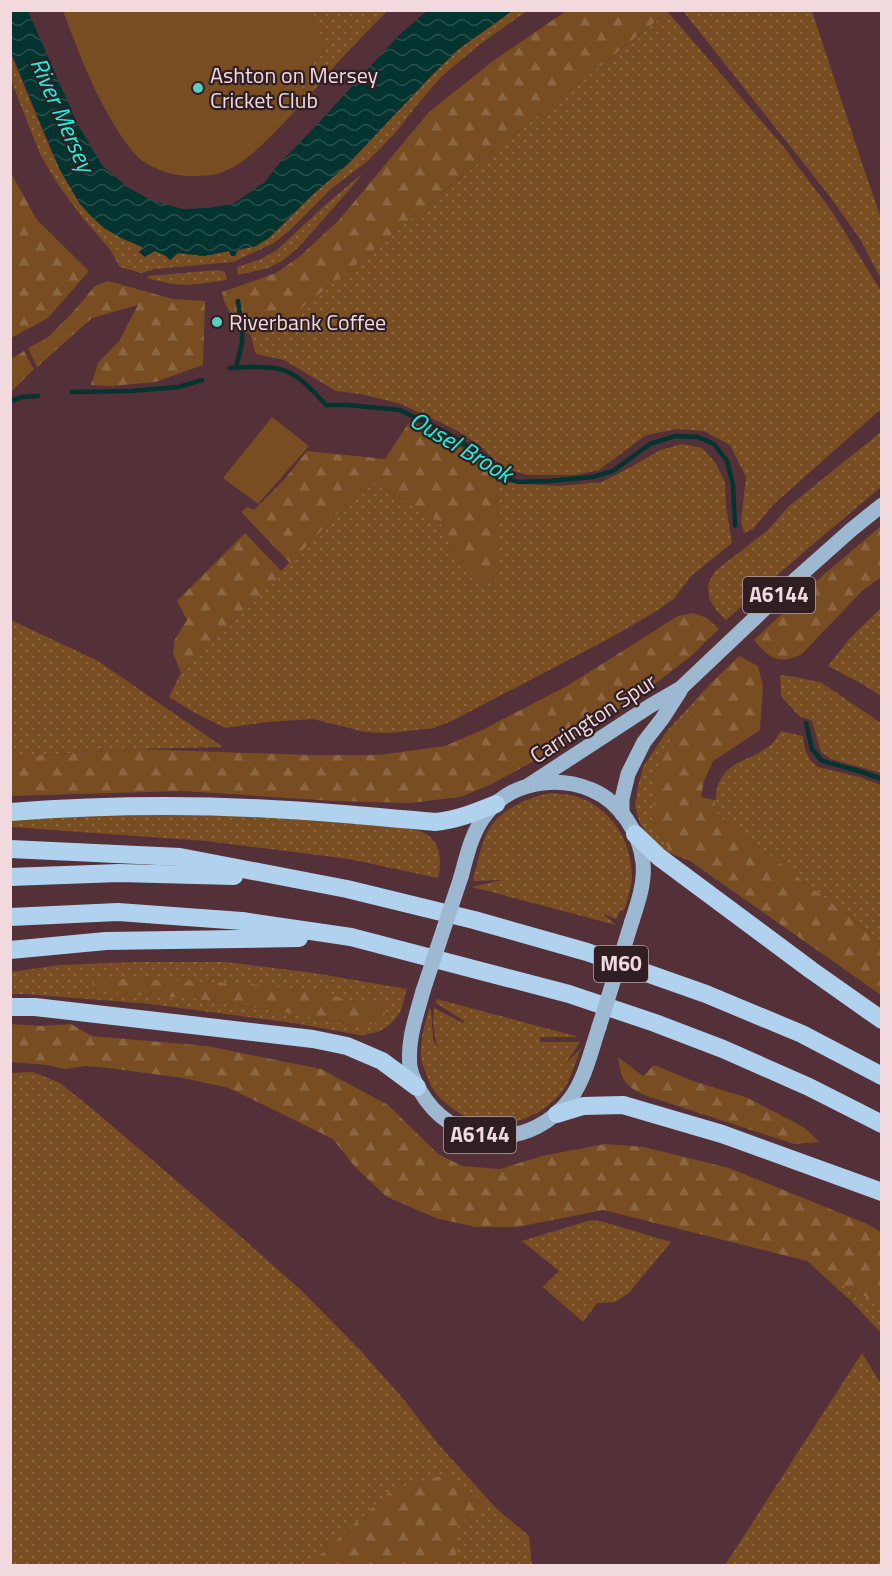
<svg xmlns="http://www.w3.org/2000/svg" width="892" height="1576" font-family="'Titillium Web',sans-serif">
	<defs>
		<pattern id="grass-dots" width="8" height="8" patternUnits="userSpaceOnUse" patternTransform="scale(1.5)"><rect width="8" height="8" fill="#784d21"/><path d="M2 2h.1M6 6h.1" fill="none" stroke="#8c6641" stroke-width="1.8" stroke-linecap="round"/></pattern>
		<pattern id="forest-firs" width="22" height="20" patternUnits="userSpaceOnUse" patternTransform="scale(1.5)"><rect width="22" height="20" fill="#784d21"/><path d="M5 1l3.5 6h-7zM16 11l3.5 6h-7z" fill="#8c6641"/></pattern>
		<pattern id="water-waves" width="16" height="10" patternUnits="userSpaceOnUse" patternTransform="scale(1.5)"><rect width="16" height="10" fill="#03342f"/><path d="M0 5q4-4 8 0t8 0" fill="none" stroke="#28514d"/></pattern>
	</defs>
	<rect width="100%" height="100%" fill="#543039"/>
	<g fill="url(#grass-dots)" fill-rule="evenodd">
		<path d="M 311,11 L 387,11 L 339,61 L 310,95 L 296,82 L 324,52 Z"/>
		<path d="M 512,11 L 527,11 L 479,45 L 442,76 L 417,105 L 396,132 L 369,160 L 332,188 L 289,231 L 274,243 L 233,262 L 155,269 L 141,273 L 120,267 L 109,248 L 82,217 L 57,183 L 40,154 L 11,80 L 10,52 L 51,151 L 60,170 L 80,204 L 121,238 L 155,251 L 166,256 L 170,260 L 178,253 L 204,256 L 230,251 L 231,256 L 238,250 L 256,246 L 281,227 L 310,197 L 348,164 L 435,72 L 460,48 Z"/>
		<path d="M 683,11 L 812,11 L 867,178 L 881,218 L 881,279 L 860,239 L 828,194 Z"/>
		<path d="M 668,12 L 782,145 L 833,213 L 881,291 L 881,409 L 773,505 L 753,529 L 744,533 L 741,522 L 746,477 L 730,445 L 704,431 L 677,429 L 646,435 L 599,470 L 575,475 L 528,475 L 503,468 L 483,448 L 456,430 L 401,404 L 361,394 L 336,391 L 284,360 L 256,354 L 250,333 L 263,338 L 369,254 L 451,185 Z"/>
		<path d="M 363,173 L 350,189 L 299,247 L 282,261 L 268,268 L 238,275 L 237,267 L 261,259 L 277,250 L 324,206 Z"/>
		<path d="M 217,270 L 223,271 L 226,275 L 227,280 C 194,285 180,288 148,278 L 148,276 Z"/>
		<path d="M 881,432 L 881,487 L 805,551 L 726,620 L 716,610 L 709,598 L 708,584 L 715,571 L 768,530 L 789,506 Z"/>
		<path d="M 682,444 L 702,448 L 715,462 L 725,482 L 726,507 L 732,543 L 691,576 L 674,599 L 655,612 L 612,637 L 454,720 L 434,728 L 389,733 L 365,732 L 313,719 L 268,722 L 225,728 L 195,713 L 169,697 L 181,673 L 370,480 L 441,523 L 455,554 L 496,519 L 497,482 L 558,486 L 602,482 L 631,467 L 660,450 Z"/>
		<path d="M 881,608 L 881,696 L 862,684 L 828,666 L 850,638 Z"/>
		<path d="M 11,620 L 98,661 L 223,747 L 138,749 L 11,757 Z"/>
		<path d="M 780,675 L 796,677 L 822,683 L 881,723 L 881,773 L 831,759 L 821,752 L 812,721 L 799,716 L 781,696 Z"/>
		<path d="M 711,683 L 679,726 L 663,754 L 653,815 L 655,826 L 672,854 L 662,853 L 640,824 L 635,806 L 638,786 L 643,767 L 667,731 Z"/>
		<path d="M 781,731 L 803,736 L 805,749 L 810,760 L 818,767 L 859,777 L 881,785 L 881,941 L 717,815 C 713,792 717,774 739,762 C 748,758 757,755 765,749 C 772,745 777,738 781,731 Z"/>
		<path d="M 551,793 C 560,794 570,794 578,797 C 612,809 631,840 632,875 C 632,887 627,900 624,911 L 621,910 L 616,919 L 602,913 L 616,925 L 472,887 L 502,880 L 474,881 L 473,878 C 477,865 480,850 485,837 C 496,811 525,798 551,793 Z"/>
		<path d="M 112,815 L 246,815 L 402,828 C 408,829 416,829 422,832 C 441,840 442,860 438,878 L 349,859 L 206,841 L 11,827 L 11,819 Z"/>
		<path d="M 136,962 L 226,962 L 314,973 L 407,989 C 404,996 404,1005 400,1012 C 391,1027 377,1035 360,1035 L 293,1023 L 150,1004 L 25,994 L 11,994 L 10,972 L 60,965 ZM 319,991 L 362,1004 L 382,1004 L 355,1026 L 313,1017 L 196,999 Z"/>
		<path d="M 437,999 L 579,1037 L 540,1037 L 540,1042 L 580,1042 L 566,1063 L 581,1048 C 575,1062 571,1082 560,1094 C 531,1127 484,1134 449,1106 C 440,1099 433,1091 429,1081 C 426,1073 421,1063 421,1055 C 420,1039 425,1024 429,1009 L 431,1009 L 433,1039 L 437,1049 L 433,1022 L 434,1008 L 463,1023 L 464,1021 L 436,1003 Z"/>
		<path d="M 33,1072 L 60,1083 L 96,1112 L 199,1200 L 302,1291 L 361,1351 L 400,1395 L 439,1445 L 496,1508 L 529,1536 L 532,1565 L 11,1565 L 10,1073 Z"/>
		<path d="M 591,1220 L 604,1222 L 671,1242 L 629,1293 L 615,1302 L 597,1303 L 583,1322 L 543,1287 L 559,1271 L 522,1241 Z"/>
		<path d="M 807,1261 L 844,1286 L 881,1305 L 881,1333 L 850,1300 Z"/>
		<path d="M 862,1353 L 881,1384 L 881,1565 L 725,1565 Z"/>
	</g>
	<g fill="url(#forest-firs)">
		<path d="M 566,11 L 669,11 L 451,185 L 369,254 L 263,339 L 245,332 L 238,299 L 235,300 L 240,328 L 237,327 L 224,301 L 222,292 L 276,273 L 299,257 L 339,220 L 429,112 L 493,61 Z"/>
		<path d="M 11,173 L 37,220 L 89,271 L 48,318 L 11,338 Z"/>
		<path d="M 108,281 L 173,299 L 205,301 L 203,365 L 155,382 L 112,386 L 91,385 L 98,363 L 119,341 L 138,305 L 92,318 L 37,367 L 28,348 L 47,338 L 74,311 L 95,286 Z"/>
		<path d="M 24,351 L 34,369 L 11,392 L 11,359 Z"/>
		<path d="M 410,421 L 446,438 L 481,460 L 497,482 L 496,519 L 498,568 L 495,581 L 484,584 L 471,574 L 455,554 L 441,523 L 370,480 L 290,563 L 241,512 L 247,507 L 254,510 L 284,480 L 307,451 L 385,459 Z"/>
		<path d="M 881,526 L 881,577 L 862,591 L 802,654 C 779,665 770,659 754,640 L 822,576 Z"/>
		<path d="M 245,533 L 283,573 L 181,673 L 173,653 L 175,639 L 187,620 L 177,601 Z"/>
		<path d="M 693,613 L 707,618 L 719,629 L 691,656 L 646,691 L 556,749 L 490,785 L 460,797 L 410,803 L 334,801 L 183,791 L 11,796 L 11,757 L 138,749 L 308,755 L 379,755 L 445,746 L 482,730 L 567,686 L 678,616 Z"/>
		<path d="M 739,656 L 758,666 L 763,686 L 760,730 L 713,761 L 704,781 L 701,797 L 715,800 L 717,815 L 881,941 L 881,995 L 690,861 L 672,854 L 655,826 L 653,815 L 655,782 L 663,754 L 679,726 L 711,683 Z"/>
		<path d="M 93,978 L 238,983 L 319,991 L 362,1004 L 382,1004 L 385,1015 L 374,1024 L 355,1026 L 313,1017 L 196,999 L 102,992 L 93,986 Z"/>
		<path d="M 10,1024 L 40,1026 L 71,1024 L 92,1036 L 207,1046 L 321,1069 L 388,1105 L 438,1154 L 462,1166 L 500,1169 L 542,1156 L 605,1144 L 644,1147 L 729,1168 L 865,1223 L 881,1232 L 881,1305 L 844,1286 L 807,1261 L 603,1210 L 517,1227 L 475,1227 L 436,1218 L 387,1197 L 356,1168 L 333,1139 L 229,1088 L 183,1078 L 108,1068 L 86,1066 L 65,1069 L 47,1065 L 11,1062 Z"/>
		<path d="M 618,1057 L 643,1076 L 654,1065 L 693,1081 L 748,1098 L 805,1128 L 819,1142 L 794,1144 L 644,1095 C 623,1084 622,1080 618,1057 Z"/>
		<path d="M 449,1474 L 485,1503 L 455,1530 L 457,1565 L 309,1565 L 393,1489 Z"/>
	</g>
	<g fill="#784d21">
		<path d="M 63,11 L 311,11 L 324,52 L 296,81 L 310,95 C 286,119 256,158 225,171 C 214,176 200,176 188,176 C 172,175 155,170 141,160 C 131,151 123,139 116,128 C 93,91 78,51 63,11 Z"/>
		<path d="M 272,417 L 309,446 L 258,504 L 223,478 Z"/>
	</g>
	<path fill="url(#water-waves)" d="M 10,11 L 28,11 L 78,125 L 102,165 L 127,187 L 153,201 L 183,209 L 208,208 L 233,204 L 265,182 L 277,166 L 313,129 L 398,36 L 427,11 L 512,11 L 460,48 L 435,72 L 348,164 L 310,197 L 269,238 L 256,246 L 238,250 L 235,256 L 231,256 L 229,251 L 204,256 L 178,253 L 170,260 L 166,256 L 155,251 L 145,257 L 139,252 L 142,247 L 121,238 L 104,228 L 91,216 L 80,204 L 60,170 L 11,52 Z"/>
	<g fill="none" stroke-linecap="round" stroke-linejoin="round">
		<g stroke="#03342f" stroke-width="4.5">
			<path d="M 236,367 L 242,343 L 242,326 L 238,301"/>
			<path d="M 230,368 C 245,367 272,365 286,371 C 302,378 315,393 326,405 L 348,405 L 400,410 L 445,432 L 484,457 L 500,475 L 518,482 L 549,481 L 593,477 L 613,471 L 650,444 L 675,436 L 698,437 L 714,444 L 727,461 L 733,485 L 735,526"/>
			<path d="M 72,392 L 130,391 L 179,387 L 202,380"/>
			<path d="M 10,401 L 22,397 L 38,396"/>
			<path d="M 806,723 L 812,749 L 822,761 L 859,771 L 882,779"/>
		</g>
		<g stroke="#9db9d2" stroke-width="15">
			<path d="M 529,785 L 650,706 L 681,688 L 797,578 L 851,530 L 882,505"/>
			<path d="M 622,814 L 622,799 L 628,774 L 644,742 L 662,719 L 680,691"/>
			<path d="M 461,877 C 467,855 472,831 487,813 C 511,782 557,775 592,790 C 620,802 640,833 643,863 C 645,882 638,903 632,921"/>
			<path d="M 423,991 C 416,1017 407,1041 410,1067 C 412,1079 419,1090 426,1100 C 462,1150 534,1147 570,1099 C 585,1079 591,1051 599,1027"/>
		</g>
		<g stroke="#b0d2ef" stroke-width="18">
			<path d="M 10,812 C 103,805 197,804 289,810 C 338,813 387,818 435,822 C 457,820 476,812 496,804"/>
			<path d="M 635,834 L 659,857 L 811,970 L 882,1020"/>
			<path d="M 10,849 L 180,857 L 347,889 L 474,920 L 587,952 L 706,994 L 802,1034 L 882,1076"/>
			<path d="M 10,877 L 119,873 L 234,876"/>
			<path d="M 10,917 L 118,912 L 242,921 L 351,937 L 569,994 L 655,1023 L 723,1049 L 809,1087 L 882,1124"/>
			<path d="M 10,950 L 106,941 L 299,938"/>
			<path d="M 10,1007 L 35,1007 L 313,1039 L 347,1046 L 382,1061 L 417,1087"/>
			<path d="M 557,1114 L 583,1106 L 623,1105 L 722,1134 L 882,1192"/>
		</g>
		<g stroke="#9db9d2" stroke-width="15">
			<path d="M 423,991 L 461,877"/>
			<path d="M 599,1027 L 632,921"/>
		</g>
	</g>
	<g fill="#58cec0" stroke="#2f1e22" stroke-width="2">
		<circle cx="198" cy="88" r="6"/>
		<circle cx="217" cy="322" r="6"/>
	</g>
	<g text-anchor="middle" stroke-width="4.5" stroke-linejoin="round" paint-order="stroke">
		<g fill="#2f1e22" stroke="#b7a1a6" stroke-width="1.5">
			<rect x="743" y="577" width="72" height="36" rx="4.5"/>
			<rect x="594" y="946" width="54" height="36" rx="4.5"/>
			<rect x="444" y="1117" width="72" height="36" rx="4.5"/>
		</g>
		<g font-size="21" font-weight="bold" fill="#f1d9de">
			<text x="779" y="602">A6144</text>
			<text x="621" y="971">M60</text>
			<text x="480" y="1142">A6144</text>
		</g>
		<g font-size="22" fill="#f1d9de" stroke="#2f1e22" text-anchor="start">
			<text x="210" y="83">Ashton on Mersey<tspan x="210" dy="25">Cricket Club</tspan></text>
			<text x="229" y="330">Riverbank Coffee</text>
		</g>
		<g font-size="22" fill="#f1d9de" stroke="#2f1e22">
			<text transform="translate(593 718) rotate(-33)" y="8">Carrington Spur</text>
		</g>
		<g font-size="24" font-style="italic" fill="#14f7e3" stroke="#2f1e22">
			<text transform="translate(62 115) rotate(66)" y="8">River Mersey</text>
			<text transform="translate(461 447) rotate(31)" y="8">Ousel Brook</text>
		</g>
	</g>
	<rect width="892" height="1576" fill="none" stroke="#f1d9de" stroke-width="24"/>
</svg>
